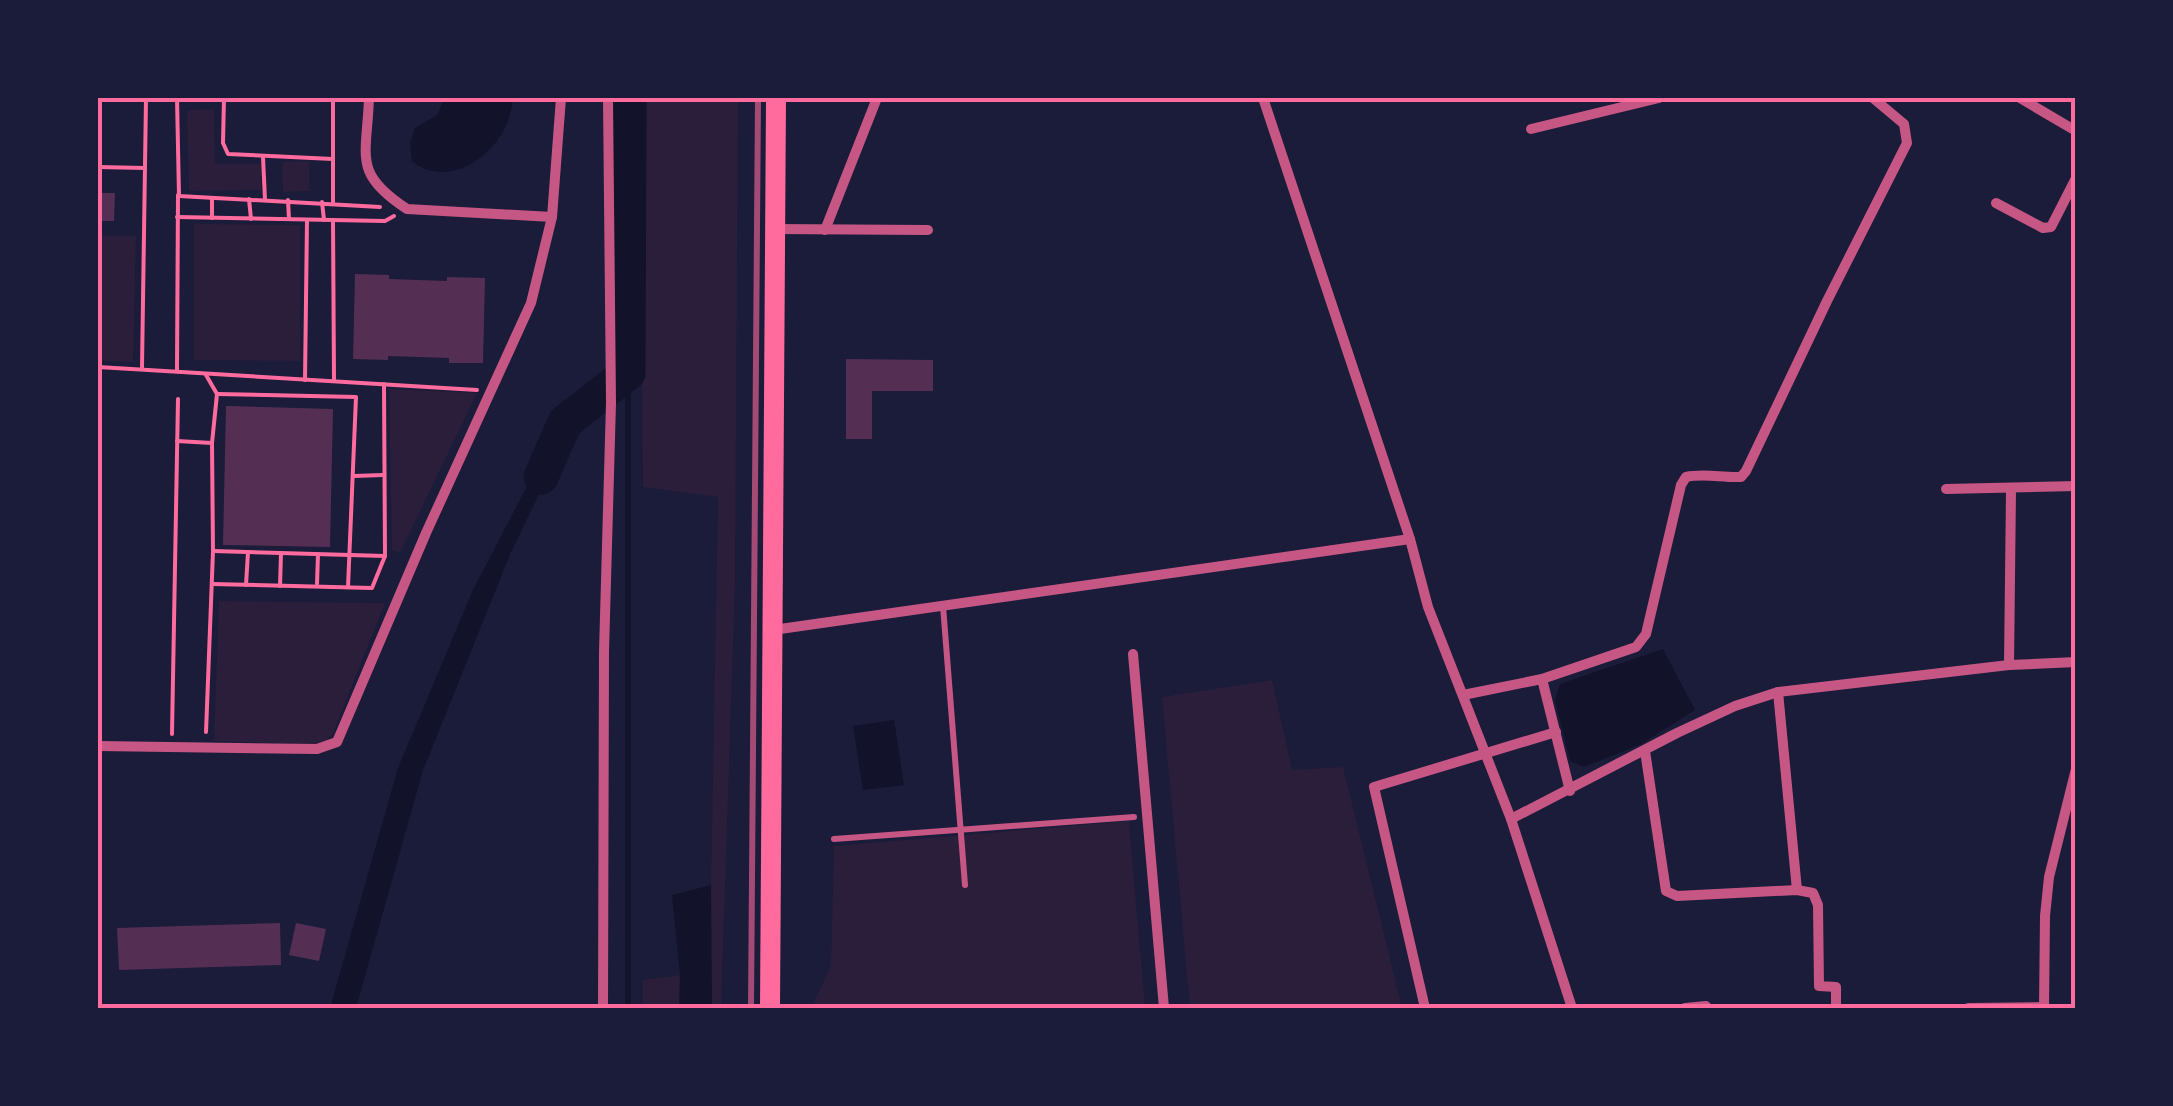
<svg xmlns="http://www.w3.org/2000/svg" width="2173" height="1106" font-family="'DM Sans',sans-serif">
	<rect width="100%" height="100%" fill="#1b1b3a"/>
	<g fill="#2a1e3b">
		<path d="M 640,98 L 738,98 L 735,582 L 721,1008 L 643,1008 L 643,980 L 680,975 L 672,895 L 711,885 L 718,497 L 643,487 Z"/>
		<path d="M 214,109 L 215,164 L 261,164 L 261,190 L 189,191 L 187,110 Z"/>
		<path d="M 309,161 L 309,191 L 283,192 L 282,162 Z"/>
		<path d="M 194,224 L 300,225 L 300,361 L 194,360 Z"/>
		<path d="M 98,236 L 136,236 L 133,362 L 98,361 Z"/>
		<path d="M 389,389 L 477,393 L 400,553 L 392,550 Z"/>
		<path d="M 219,601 L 385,603 L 333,733 L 322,745 L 214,741 Z"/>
		<path d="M 1272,680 L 1292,770 L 1343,767 L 1402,1008 L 1190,1008 L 1162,697 Z"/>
		<path d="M 1129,821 L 1145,1008 L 815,1008 L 814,1003 L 831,965 L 834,846 Z"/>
	</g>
	<g fill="#12122b">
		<path d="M 445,98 L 513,100 C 511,110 509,121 504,130 C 486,163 444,187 412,161 L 410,143 L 415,128 L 437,115 Z"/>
		<path d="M 593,406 L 592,421 L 557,457 L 511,552 L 423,770 L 356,1008 L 330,1008 L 398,768 L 473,590 L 550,442 Z"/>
		<path d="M 1663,649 L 1695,710 L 1641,744 L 1584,767 L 1570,761 L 1555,700 L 1560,684 Z"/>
		<path d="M 894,720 L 904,785 L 863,790 L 853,726 Z"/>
		<path d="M 711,885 L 712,1008 L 679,1008 L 680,975 L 672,895 Z"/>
	</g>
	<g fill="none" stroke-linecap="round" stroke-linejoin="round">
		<path stroke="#12122b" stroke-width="6" d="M 628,1008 L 628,373"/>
		<path stroke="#12122b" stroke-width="35" d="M 541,477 L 565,422 L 628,373 L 629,98"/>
	</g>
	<g fill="#542f53">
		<path d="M 98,193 L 115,193 L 114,221 L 98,221 Z"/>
		<path d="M 355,274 L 389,275 L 389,279 L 447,281 L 447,277 L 485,278 L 483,363 L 449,363 L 449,358 L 388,356 L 388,360 L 353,359 Z"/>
		<path d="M 846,359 L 933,360 L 933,391 L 872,391 L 872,439 L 846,439 Z"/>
		<path d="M 226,406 L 333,409 L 330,547 L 223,545 Z"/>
		<path d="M 280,923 L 281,965 L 119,970 L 117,928 Z"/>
		<path d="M 296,923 L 326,929 L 319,961 L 289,955 Z"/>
	</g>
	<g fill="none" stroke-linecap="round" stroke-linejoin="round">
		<g stroke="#ff6b9d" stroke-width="4">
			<path d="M 177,98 L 179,196 L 380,207"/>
			<path d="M 224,98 L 223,143 L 228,154 L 333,159"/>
			<path d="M 333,98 L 333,202"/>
			<path d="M 263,157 L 265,200"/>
			<path d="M 98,167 L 145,168"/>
			<path d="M 212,199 L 212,218"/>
			<path d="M 249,199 L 251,219"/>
			<path d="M 288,200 L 289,219"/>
			<path d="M 322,202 L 324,220"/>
			<path d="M 177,217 L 385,221 L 394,216"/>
			<path d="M 333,220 L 334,380"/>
			<path d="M 98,367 L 477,390"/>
			<path d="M 142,368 L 146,98"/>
			<path d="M 177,370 L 178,195"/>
			<path d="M 305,380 L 307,220"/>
			<path d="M 217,394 L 356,397 L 348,587"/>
			<path d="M 177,441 L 212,443"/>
			<path d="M 354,476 L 383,475"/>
			<path d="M 213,551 L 385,556 L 384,384"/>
			<path d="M 212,584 L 372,588 L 385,556"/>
			<path d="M 317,584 L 318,554"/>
			<path d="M 246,585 L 248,552"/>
			<path d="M 280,586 L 281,553"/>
			<path d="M 206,732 L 213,551 L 212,443 L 217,394 L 206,375"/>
			<path d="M 172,734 L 178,399"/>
		</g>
		<g stroke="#c65784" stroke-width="6">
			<path d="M 943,606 L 965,885"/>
			<path d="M 834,839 L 1134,817"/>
		</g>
		<g stroke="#c65784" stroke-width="10">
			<path d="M 369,98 C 367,157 352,173 407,209 L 552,217"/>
			<path d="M 1263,98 L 1410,539 L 1428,607 L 1511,819 L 1572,1008"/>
			<path d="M 2020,98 L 2076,131"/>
			<path d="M 1531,129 L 1659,98"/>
			<path d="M 1996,203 L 2043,228 L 2051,227 L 2076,178"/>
			<path d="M 775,229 L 928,230"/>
			<path d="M 825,230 L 877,98"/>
			<path d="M 1946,489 L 2076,486"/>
			<path d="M 773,630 L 1410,539"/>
			<path d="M 1133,654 L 1164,1008"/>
			<path d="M 2009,665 L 2011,490"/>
			<path d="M 1542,679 L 1570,791"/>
			<path d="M 1778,692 L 1797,890"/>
			<path d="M 1463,695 L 1542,679 L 1636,647 L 1646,634 L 1681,485 L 1686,477 C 1705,473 1722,478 1741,477 L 1746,471 L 1827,301 L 1907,143 L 1904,124 L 1873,98"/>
			<path d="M 98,746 L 317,749 L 337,742 L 426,533 L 531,303 L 552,217 L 561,98"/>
			<path d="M 1645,751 L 1666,891 L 1677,896 L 1797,890 L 1813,893 L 1818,905 L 1819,986 L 1836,987 L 1836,1008"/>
			<path d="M 1511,819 L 1677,733 L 1735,706 L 1778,692 L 2009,665 L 2076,662"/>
			<path d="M 603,1008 L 604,652 L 611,403 L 608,98"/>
			<path d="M 1425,1008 L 1374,787 L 1556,732"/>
			<path d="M 1685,1008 L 1706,1006"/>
			<path d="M 1968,1008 L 2044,1007"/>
			<path d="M 2044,1008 L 2045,916 L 2049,877 L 2076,769"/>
		</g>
		<path stroke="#ff6b9d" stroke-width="20" d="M 770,1008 L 776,98"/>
		<path stroke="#a44b75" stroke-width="6" d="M 751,1008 L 758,98"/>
	</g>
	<rect width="2173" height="1106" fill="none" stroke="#1b1b3a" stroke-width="200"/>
	<rect x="100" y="100" width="1973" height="906" fill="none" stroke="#ff6b9d" stroke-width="4"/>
</svg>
